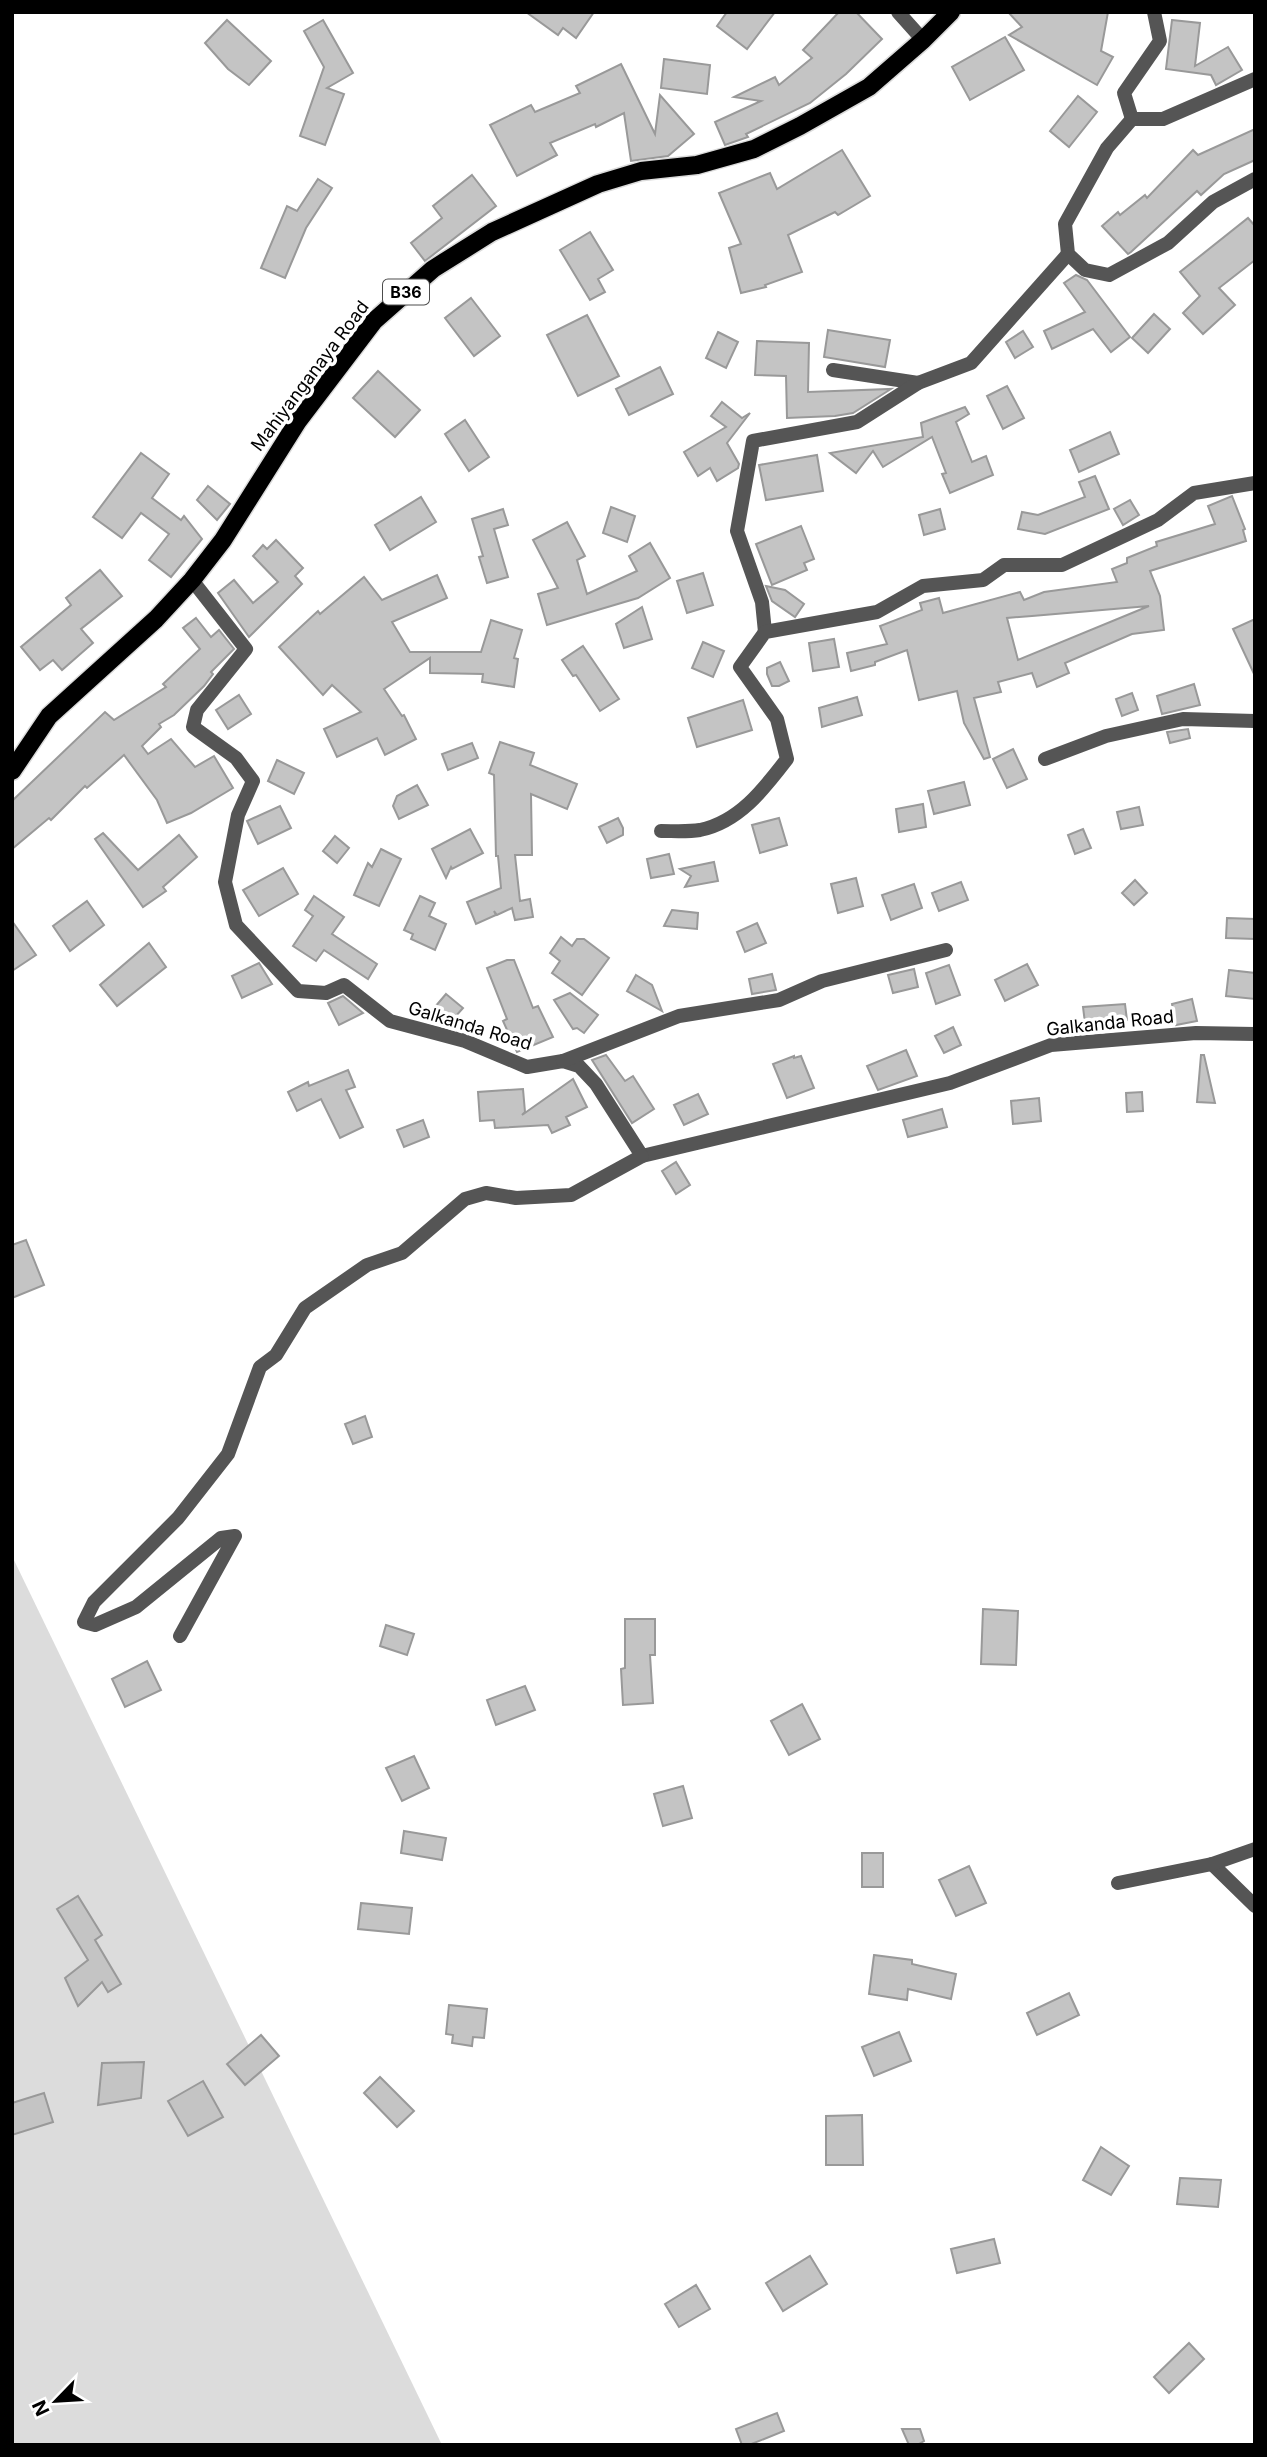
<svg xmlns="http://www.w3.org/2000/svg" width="1267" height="2457" font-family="Inter,sans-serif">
	<rect width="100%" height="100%" fill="#fff"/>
	<path fill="#dcdcdc" d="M 12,1556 L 442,2445 L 12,2445 Z"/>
	<g fill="#c4c4c4" stroke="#999" stroke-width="2" fill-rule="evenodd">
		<path d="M 526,12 L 594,12 L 576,38 L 563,28 L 558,35 Z"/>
		<path d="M 727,12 L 775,12 L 747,49 L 717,26 Z"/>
		<path d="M 839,12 L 856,12 L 882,39 L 846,74 L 810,103 L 746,134 L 748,137 L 725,145 L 715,122 L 761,101 L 734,97 L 775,77 L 779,85 L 812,58 L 803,50 Z"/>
		<path d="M 1008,12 L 1108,12 L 1101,51 L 1113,57 L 1097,85 L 1009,35 L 1022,27 Z"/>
		<path d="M 227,20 L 271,61 L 249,85 L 228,69 L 205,43 Z"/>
		<path d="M 323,20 L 353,73 L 327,88 L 344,94 L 325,145 L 300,136 L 324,67 L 304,31 Z"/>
		<path d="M 1172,20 L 1200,23 L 1195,66 L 1228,47 L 1242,70 L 1216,85 L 1211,75 L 1166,69 Z"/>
		<path d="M 1005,37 L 1024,70 L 970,100 L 952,67 Z"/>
		<path d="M 664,59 L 710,65 L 707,94 L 661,88 Z"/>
		<path d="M 621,64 L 655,134 L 660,95 L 694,134 L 668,156 L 631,161 L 624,113 L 596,127 L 595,124 L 550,143 L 557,155 L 517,176 L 490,125 L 531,105 L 535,112 L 580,93 L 576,86 Z"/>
		<path d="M 1078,96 L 1097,112 L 1069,147 L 1050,131 Z"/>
		<path d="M 1255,129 L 1255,160 L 1224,174 L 1201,195 L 1197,191 L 1131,252 L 1128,254 L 1102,226 L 1118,212 L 1120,215 L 1145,195 L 1147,198 L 1193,150 L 1198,155 Z"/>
		<path d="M 842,150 L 870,196 L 838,215 L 835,212 L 788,235 L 802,272 L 765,285 L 766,287 L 741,293 L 729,248 L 741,244 L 719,193 L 770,173 L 777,189 Z"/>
		<path d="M 472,175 L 496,206 L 425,261 L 411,243 L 442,218 L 433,206 Z"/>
		<path d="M 318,179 L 332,188 L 306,228 L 285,278 L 261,268 L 287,206 L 297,211 Z"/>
		<path d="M 1248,218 L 1255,226 L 1255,260 L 1219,288 L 1235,305 L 1203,334 L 1183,313 L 1200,296 L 1180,272 Z"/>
		<path d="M 590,232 L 613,270 L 598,279 L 605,292 L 590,300 L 560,250 Z"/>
		<path d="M 1076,275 L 1087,280 L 1130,337 L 1111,352 L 1093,329 L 1052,349 L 1044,331 L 1085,312 L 1064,283 Z"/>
		<path d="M 471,298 L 500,336 L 474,356 L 445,318 Z"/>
		<path d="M 1154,314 L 1170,329 L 1148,353 L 1132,338 Z"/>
		<path d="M 587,315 L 619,376 L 578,396 L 547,335 Z"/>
		<path d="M 828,330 L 890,340 L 885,367 L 824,357 Z"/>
		<path d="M 1023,331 L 1033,347 L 1015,358 L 1006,342 Z"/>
		<path d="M 718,332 L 738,342 L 726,368 L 706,358 Z"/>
		<path d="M 757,341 L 809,343 L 808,392 L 891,389 L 853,413 L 835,416 L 787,418 L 786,376 L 755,375 Z"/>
		<path d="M 660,367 L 673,394 L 629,415 L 616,389 Z"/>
		<path d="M 378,371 L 420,410 L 395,437 L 353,398 Z"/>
		<path d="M 1007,386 L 1024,418 L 1003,429 L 987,396 Z"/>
		<path d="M 722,402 L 742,418 L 750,413 L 727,443 L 739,464 L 738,468 L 717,481 L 710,468 L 698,476 L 684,452 L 726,427 L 711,416 Z"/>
		<path d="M 965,407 L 969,414 L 956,422 L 972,462 L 986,456 L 993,475 L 950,493 L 942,474 L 946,473 L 932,437 L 883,467 L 873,451 L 856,473 L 830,453 L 923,437 L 921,423 Z"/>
		<path d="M 465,420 L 489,457 L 469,471 L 445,434 Z"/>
		<path d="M 1110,432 L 1119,454 L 1079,472 L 1070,450 Z"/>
		<path d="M 141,453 L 169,474 L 152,498 L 181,520 L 184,516 L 202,539 L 171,577 L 149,560 L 169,534 L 141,513 L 122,538 L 93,517 Z"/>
		<path d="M 817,455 L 823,491 L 766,500 L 759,465 Z"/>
		<path d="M 1095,476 L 1109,509 L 1045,534 L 1018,529 L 1022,512 L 1038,515 L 1085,497 L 1079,482 Z"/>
		<path d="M 208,486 L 230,504 L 217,520 L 197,500 Z"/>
		<path d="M 1232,496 L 1245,529 L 1243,530 L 1246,541 L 1150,571 L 1160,596 L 1164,630 L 1132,634 L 1065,663 L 1069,673 L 1037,687 L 1032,673 L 998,682 L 1001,692 L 974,698 L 990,757 L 984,759 L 964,723 L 957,691 L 919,700 L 907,650 L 875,662 L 875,665 L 851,671 L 847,653 L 887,644 L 880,626 L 922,610 L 920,603 L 939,598 L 943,613 L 1020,592 L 1024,600 L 1044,592 L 1117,582 L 1112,569 L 1127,563 L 1127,558 L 1157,546 L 1156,542 L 1215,524 L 1208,506 ZM 1149,606 L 1018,660 L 1007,618 L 1032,616 Z"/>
		<path d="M 421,497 L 436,522 L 390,550 L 375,525 Z"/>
		<path d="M 1130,500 L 1139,515 L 1123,525 L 1114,509 Z"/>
		<path d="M 611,507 L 635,516 L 627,542 L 603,533 Z"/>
		<path d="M 503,509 L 508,525 L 494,529 L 508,577 L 487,583 L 479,557 L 483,556 L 472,519 Z"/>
		<path d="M 940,509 L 945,529 L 924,535 L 919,515 Z"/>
		<path d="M 567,522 L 585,556 L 577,560 L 587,594 L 637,571 L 629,556 L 650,543 L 670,578 L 638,598 L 547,625 L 538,594 L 558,588 L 533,540 Z"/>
		<path d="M 801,526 L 814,559 L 804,563 L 807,570 L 772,585 L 756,544 Z"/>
		<path d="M 276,540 L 303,568 L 295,576 L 302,584 L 249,637 L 218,593 L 234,580 L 253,603 L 278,582 L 253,556 L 263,545 L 267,549 Z"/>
		<path d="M 100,570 L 122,596 L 81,629 L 93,643 L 62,670 L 53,660 L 40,670 L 21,647 L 71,605 L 66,598 Z"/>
		<path d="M 703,573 L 713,605 L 687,613 L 677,581 Z"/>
		<path d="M 437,575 L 447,598 L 392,622 L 410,652 L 481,652 L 491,620 L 522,630 L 514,658 L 518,659 L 514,687 L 482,682 L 483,674 L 430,673 L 430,658 L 384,689 L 402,716 L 404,715 L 416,739 L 385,755 L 377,738 L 337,757 L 324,729 L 361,712 L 332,685 L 323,695 L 279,647 L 318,611 L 320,614 L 364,577 L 382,600 Z"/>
		<path d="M 766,586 L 785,590 L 804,604 L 795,617 L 772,601 Z"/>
		<path d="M 642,607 L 652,639 L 624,648 L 616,624 Z"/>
		<path d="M 196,618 L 211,637 L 219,630 L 234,649 L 211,672 L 213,674 L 204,686 L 174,715 L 159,724 L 161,727 L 142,746 L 148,754 L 171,739 L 195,767 L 214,756 L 233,788 L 191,813 L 167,823 L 157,800 L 124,755 L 87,788 L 85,786 L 51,820 L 49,818 L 12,849 L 12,801 L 105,712 L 114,720 L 166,687 L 163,684 L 200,649 L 183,628 Z"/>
		<path d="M 1255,619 L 1255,676 L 1233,629 Z"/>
		<path d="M 834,639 L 839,667 L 813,671 L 809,643 Z"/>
		<path d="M 703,642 L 724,651 L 713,677 L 692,668 Z"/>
		<path d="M 583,646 L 619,699 L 600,711 L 576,675 L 573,676 L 562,660 Z"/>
		<path d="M 780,662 L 789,681 L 779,686 L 772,686 L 767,674 L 767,668 Z"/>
		<path d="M 1194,684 L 1200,705 L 1162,714 L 1157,696 Z"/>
		<path d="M 1132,693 L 1138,710 L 1122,716 L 1116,699 Z"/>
		<path d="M 239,695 L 251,714 L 228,729 L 216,710 Z"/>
		<path d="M 857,697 L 862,715 L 822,727 L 819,708 Z"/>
		<path d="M 743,700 L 752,730 L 697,747 L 688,718 Z"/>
		<path d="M 1188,729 L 1190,738 L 1170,743 L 1167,732 Z"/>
		<path d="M 500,742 L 534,753 L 530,765 L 577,784 L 567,809 L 531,794 L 532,855 L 515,855 L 520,901 L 530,899 L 533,917 L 515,920 L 512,908 L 497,915 L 494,911 L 496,915 L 476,924 L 467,902 L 501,888 L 498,856 L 496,856 L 494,775 L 489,773 Z"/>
		<path d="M 472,743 L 478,758 L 448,770 L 442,754 Z"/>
		<path d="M 1013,749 L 1027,779 L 1007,788 L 993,759 Z"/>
		<path d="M 277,760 L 304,773 L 294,794 L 268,781 Z"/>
		<path d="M 964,782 L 970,805 L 934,814 L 928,791 Z"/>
		<path d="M 417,785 L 428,805 L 399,819 L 393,806 L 397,796 Z"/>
		<path d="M 923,804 L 926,827 L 899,832 L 896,809 Z"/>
		<path d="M 280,806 L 291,828 L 258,844 L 247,821 Z"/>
		<path d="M 1139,807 L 1143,825 L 1121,829 L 1117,812 Z"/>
		<path d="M 618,818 L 623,828 L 623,835 L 607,843 L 599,827 Z"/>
		<path d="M 779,818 L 787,845 L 760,853 L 752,825 Z"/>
		<path d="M 470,829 L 483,853 L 452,869 L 451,867 L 446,878 L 432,849 Z"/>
		<path d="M 1083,829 L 1091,848 L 1075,854 L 1068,835 Z"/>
		<path d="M 103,833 L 138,870 L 179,835 L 197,857 L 163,887 L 166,891 L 143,907 L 95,839 Z"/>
		<path d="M 335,836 L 349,848 L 337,863 L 323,851 Z"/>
		<path d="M 381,849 L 401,859 L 379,906 L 354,895 L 368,863 L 372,867 Z"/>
		<path d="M 669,854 L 674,874 L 651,878 L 647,859 Z"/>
		<path d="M 714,862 L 718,881 L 685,887 L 691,876 L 680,869 Z"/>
		<path d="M 283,868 L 298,894 L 259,916 L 243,890 Z"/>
		<path d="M 856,878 L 863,906 L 838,913 L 831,884 Z"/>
		<path d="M 1135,880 L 1147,893 L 1134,905 L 1122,893 Z"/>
		<path d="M 961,882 L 968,900 L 939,911 L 932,893 Z"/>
		<path d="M 914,884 L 922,908 L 891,920 L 882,895 Z"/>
		<path d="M 314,896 L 344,917 L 332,934 L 377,964 L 368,979 L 324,950 L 316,961 L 293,946 L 313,916 L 305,910 Z"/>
		<path d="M 420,896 L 435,903 L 429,916 L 446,924 L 435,950 L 411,939 L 413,934 L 404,930 Z"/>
		<path d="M 87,901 L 104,925 L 70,951 L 53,926 Z"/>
		<path d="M 672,910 L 698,913 L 697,929 L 664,926 Z"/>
		<path d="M 1227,918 L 1255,919 L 1255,939 L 1226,938 Z"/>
		<path d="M 12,921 L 36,955 L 12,971 Z"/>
		<path d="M 757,923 L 766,943 L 745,952 L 737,932 Z"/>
		<path d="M 561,937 L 572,946 L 577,939 L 584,939 L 609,958 L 582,995 L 552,973 L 560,961 L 550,953 Z"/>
		<path d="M 149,943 L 166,967 L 117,1006 L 100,985 Z"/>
		<path d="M 507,960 L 514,960 L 533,1008 L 538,1006 L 553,1037 L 517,1052 L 503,1021 L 507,1019 L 487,968 Z"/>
		<path d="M 259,963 L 272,984 L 242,998 L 232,976 Z"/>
		<path d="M 1027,964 L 1038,985 L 1005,1001 L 995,980 Z"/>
		<path d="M 949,965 L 960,995 L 936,1004 L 926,973 Z"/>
		<path d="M 914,969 L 918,987 L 893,993 L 888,975 Z"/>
		<path d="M 1229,970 L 1255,973 L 1255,999 L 1226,996 Z"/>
		<path d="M 772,974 L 776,990 L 752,994 L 749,979 Z"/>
		<path d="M 636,975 L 652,985 L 662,1011 L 627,991 Z"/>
		<path d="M 570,993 L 598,1015 L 584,1033 L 577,1028 L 573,1029 L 554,1000 Z"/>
		<path d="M 446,994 L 463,1008 L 447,1026 L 442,1025 L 429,1014 Z"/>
		<path d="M 343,996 L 363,1013 L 339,1025 L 328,1003 Z"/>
		<path d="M 1192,999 L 1197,1021 L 1176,1025 L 1172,1004 Z"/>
		<path d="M 1125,1004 L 1127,1020 L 1085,1023 L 1083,1007 Z"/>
		<path d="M 953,1027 L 961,1045 L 944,1053 L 935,1036 Z"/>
		<path d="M 906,1050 L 917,1076 L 878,1090 L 867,1066 Z"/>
		<path d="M 606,1055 L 625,1081 L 633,1076 L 654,1109 L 632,1123 L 592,1060 Z"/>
		<path d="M 1201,1055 L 1204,1055 L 1215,1103 L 1197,1102 Z"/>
		<path d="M 794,1056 L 794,1058 L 801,1056 L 814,1088 L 787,1098 L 773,1064 Z"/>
		<path d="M 348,1070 L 355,1087 L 346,1090 L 363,1127 L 340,1138 L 321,1099 L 297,1111 L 288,1092 L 308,1082 L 309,1086 Z"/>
		<path d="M 573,1079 L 587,1107 L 566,1117 L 570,1125 L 552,1133 L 548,1125 L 495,1128 L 494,1120 L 480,1121 L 478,1092 L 523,1089 L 525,1112 L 522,1115 Z"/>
		<path d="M 1142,1092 L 1143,1111 L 1127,1112 L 1126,1093 Z"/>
		<path d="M 698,1094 L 708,1114 L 684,1125 L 674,1105 Z"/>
		<path d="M 1039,1098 L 1041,1121 L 1013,1124 L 1011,1101 Z"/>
		<path d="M 942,1109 L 947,1127 L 908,1137 L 903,1120 Z"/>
		<path d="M 423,1120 L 429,1137 L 404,1147 L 397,1130 Z"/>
		<path d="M 676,1162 L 690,1185 L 676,1194 L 662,1171 Z"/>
		<path d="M 26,1240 L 44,1285 L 12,1298 L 12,1245 Z"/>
		<path d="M 365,1416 L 372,1437 L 353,1444 L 345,1424 Z"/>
		<path d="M 983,1609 L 1018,1611 L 1016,1665 L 981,1664 Z"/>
		<path d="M 625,1619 L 655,1619 L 655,1655 L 650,1655 L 653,1703 L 623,1705 L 621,1669 L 625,1668 Z"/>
		<path d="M 386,1625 L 414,1634 L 407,1655 L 380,1646 Z"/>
		<path d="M 147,1661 L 161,1690 L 125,1707 L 112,1679 Z"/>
		<path d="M 525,1686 L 535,1710 L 496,1725 L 487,1700 Z"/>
		<path d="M 802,1704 L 820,1739 L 789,1755 L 771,1721 Z"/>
		<path d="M 414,1756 L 429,1788 L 402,1801 L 386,1768 Z"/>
		<path d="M 683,1786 L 692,1818 L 663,1826 L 654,1794 Z"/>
		<path d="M 404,1831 L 446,1838 L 442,1860 L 401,1853 Z"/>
		<rect x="862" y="1853" width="21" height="34"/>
		<path d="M 969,1866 L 986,1903 L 956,1916 L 939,1880 Z"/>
		<path d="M 78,1896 L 102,1935 L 95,1940 L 121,1984 L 108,1992 L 102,1982 L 78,2006 L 65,1978 L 88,1960 L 57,1909 Z"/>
		<path d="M 361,1903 L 412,1908 L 409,1934 L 358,1929 Z"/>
		<path d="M 874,1955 L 912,1960 L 912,1964 L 956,1974 L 951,1999 L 908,1989 L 907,2000 L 869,1994 Z"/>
		<path d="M 1069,1993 L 1079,2015 L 1037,2035 L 1027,2013 Z"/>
		<path d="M 449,2005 L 487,2009 L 484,2038 L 473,2037 L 472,2046 L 452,2043 L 453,2035 L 446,2034 Z"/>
		<path d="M 899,2032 L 911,2061 L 874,2076 L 862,2047 Z"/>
		<path d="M 261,2035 L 279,2056 L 245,2085 L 227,2064 Z"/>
		<path d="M 144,2062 L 141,2098 L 98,2105 L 102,2063 Z"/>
		<path d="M 380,2077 L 414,2111 L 397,2127 L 364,2093 Z"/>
		<path d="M 203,2081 L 223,2117 L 188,2136 L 168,2101 Z"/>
		<path d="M 44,2093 L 53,2122 L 12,2135 L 12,2103 Z"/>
		<path d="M 862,2115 L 863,2165 L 826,2165 L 826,2116 Z"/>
		<path d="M 1101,2147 L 1129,2166 L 1111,2195 L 1083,2180 Z"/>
		<path d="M 1180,2178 L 1221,2180 L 1218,2207 L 1177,2204 Z"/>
		<path d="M 994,2239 L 1000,2263 L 957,2273 L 951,2249 Z"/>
		<path d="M 810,2256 L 827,2284 L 783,2311 L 766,2283 Z"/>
		<path d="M 696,2285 L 710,2309 L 679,2327 L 665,2304 Z"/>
		<path d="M 1189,2343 L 1204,2359 L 1169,2393 L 1154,2377 Z"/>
		<path d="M 777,2413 L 784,2431 L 749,2445 L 742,2445 L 736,2429 Z"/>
		<path d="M 902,2429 L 920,2429 L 924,2441 L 917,2445 L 909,2445 Z"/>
	</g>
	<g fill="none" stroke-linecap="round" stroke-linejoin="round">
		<defs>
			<path id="primary" d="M 12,771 L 49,716 L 156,619 L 192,580 L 223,540 L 298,421 L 374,321 L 433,269 L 492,232 L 598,184 L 641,171 L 697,165 L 754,149 L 800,126 L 869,87 L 923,40 L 951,12"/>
		</defs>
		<use href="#primary" stroke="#dbdbdb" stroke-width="21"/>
		<g stroke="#555" stroke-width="14">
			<path d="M 898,12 L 923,40"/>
			<path d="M 1154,12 L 1160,41 L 1124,93 L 1132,119 L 1163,119 L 1255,79"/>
			<path d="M 1132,119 L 1107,148 L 1065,224 L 1068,254 L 1085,270 L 1109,275 L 1168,243 L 1213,202 L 1255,179"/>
			<path d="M 833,370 L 918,383 L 971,363 L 1068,254"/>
			<path d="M 192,580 L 246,649 L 197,710 L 193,727 L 236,758 L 253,781 L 238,815 L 225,882 L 236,925 L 298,991 L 326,993 L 344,985 L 390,1021 L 465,1041 L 527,1067 L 563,1061 L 579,1066 L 596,1084 L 642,1156 L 950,1083 L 1051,1045 L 1196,1033 L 1255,1034"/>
			<path d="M 765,632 L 762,602 L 737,531 L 753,441 L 857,422 L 918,383"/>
			<path d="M 1045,759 L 1106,736 L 1183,719 L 1255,721"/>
			<path d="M 661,831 C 674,831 688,832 700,830 C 739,822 764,789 787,759 L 777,719 L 740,667 L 765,632 L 877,612 L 923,586 L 983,580 L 1004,565 L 1062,565 L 1158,520 L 1194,493 L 1255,483"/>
			<path d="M 563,1061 L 679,1016 L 779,1000 L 822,981 L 946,950"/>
			<path d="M 180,1636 L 235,1536 L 221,1538 L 136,1607 L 95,1625 L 84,1622 L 94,1602 L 178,1518 L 228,1454 L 260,1367 L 276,1355 L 305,1308 L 367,1265 L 402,1253 L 465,1199 L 486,1193 L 516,1198 L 571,1195 L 642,1156"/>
			<path d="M 1212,1864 L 1255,1906"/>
			<path d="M 1118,1883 L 1212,1864 L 1255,1849"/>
		</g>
		<use href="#primary" stroke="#000" stroke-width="18"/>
	</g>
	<g text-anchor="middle" stroke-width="7" stroke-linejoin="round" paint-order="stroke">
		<rect fill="#fff" stroke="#4c4c4c" stroke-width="2" x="383" y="279.5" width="46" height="25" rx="5"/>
		<g font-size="16" font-weight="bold" fill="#000">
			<text x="406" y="298">B36</text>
		</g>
		<g font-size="18" fill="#000" stroke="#fff">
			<text transform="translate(310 376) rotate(-53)" y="6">Mahiyanganaya Road</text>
			<text transform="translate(1110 1023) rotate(-6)" y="6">Galkanda Road</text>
			<text transform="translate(470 1026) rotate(17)" y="6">Galkanda Road</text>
		</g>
	</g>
	<rect width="1267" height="2457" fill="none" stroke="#000000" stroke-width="28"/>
	<g transform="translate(56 2401) rotate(245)" stroke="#ffffff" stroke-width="5" paint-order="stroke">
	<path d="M0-5L12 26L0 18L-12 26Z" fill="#000000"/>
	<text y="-10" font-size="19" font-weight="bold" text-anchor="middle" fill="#000000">N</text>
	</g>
</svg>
